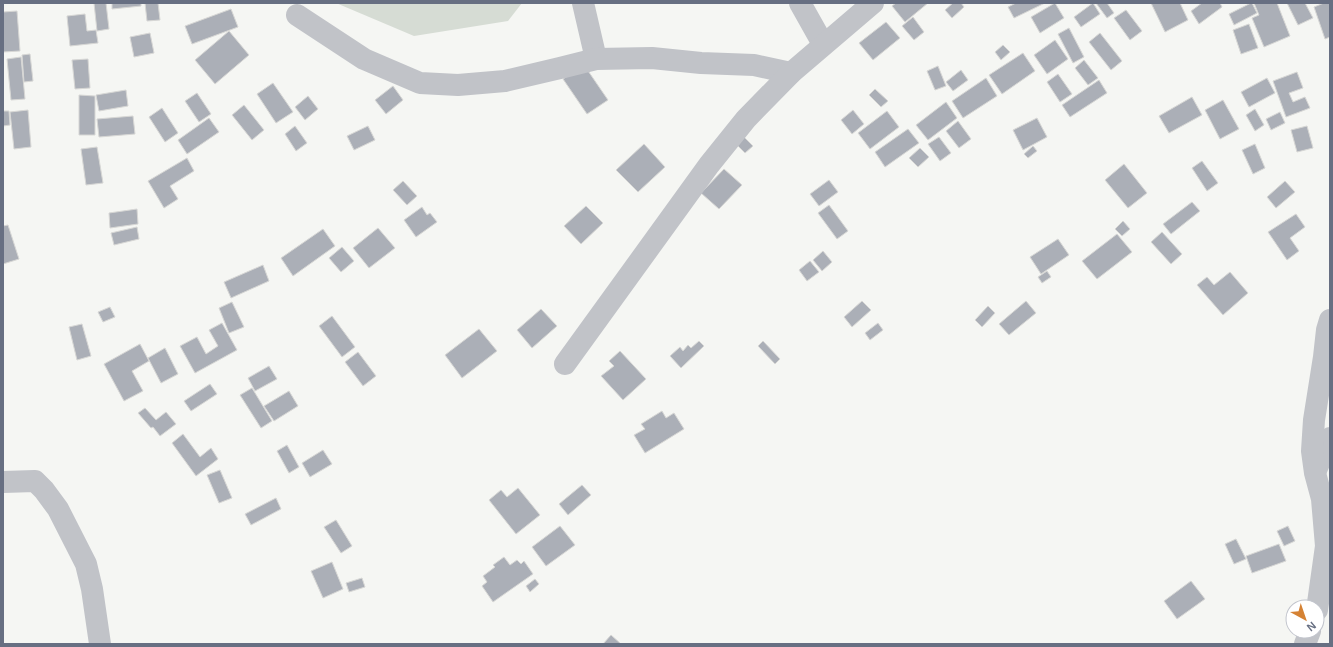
<svg xmlns="http://www.w3.org/2000/svg" width="1333" height="647" font-family="Arial,sans-serif">
	<rect width="100%" height="100%" fill="#f5f6f3"/>
	<path fill="#d6dcd4" d="M 336,3 L 522,3 L 508,21 L 414,36 Z"/>
	<g fill="#abafb7" stroke="#d7d7d5">
		<path d="M 94,3 L 106,3 L 109,29 L 97,31 Z"/>
		<path d="M 112,3 L 141,3 L 141,6 L 112,9 Z"/>
		<path d="M 145,3 L 158,3 L 160,20 L 147,21 Z"/>
		<path d="M 896,3 L 928,3 L 905,22 L 892,6 Z"/>
		<path d="M 953,3 L 961,3 L 964,7 L 952,18 L 945,10 Z"/>
		<path d="M 1016,3 L 1045,3 L 1014,18 L 1008,7 Z"/>
		<path d="M 1055,3 L 1064,18 L 1040,33 L 1031,17 Z"/>
		<path d="M 1093,3 L 1100,14 L 1081,27 L 1074,17 Z"/>
		<path d="M 1096,3 L 1107,3 L 1114,13 L 1107,18 Z"/>
		<path d="M 1151,3 L 1180,3 L 1188,20 L 1165,32 Z"/>
		<path d="M 1202,3 L 1220,3 L 1222,7 L 1199,24 L 1191,11 Z"/>
		<path d="M 1251,3 L 1252,3 L 1257,13 L 1234,25 L 1229,14 Z"/>
		<path d="M 1254,3 L 1277,3 L 1290,36 L 1264,47 L 1252,18 L 1259,15 Z"/>
		<path d="M 1287,3 L 1305,3 L 1313,18 L 1298,25 Z"/>
		<path d="M 1324,3 L 1330,3 L 1330,37 L 1325,39 L 1314,7 Z"/>
		<path d="M 231,9 L 238,27 L 192,44 L 185,26 Z"/>
		<path d="M 1126,10 L 1142,31 L 1130,40 L 1114,18 Z"/>
		<path d="M 17,11 L 20,51 L 3,52 L 3,12 Z"/>
		<path d="M 85,14 L 87,31 L 96,30 L 98,43 L 70,46 L 67,16 Z"/>
		<path d="M 913,17 L 924,32 L 914,40 L 902,26 Z"/>
		<path d="M 886,22 L 900,38 L 873,60 L 859,43 Z"/>
		<path d="M 1249,24 L 1258,48 L 1241,54 L 1233,30 Z"/>
		<path d="M 1069,28 L 1084,57 L 1073,63 L 1058,34 Z"/>
		<path d="M 229,31 L 249,55 L 215,84 L 195,60 Z"/>
		<path d="M 150,33 L 154,53 L 134,57 L 130,37 Z"/>
		<path d="M 1100,33 L 1122,61 L 1111,70 L 1089,42 Z"/>
		<path d="M 1055,40 L 1068,59 L 1047,74 L 1034,55 Z"/>
		<path d="M 1003,45 L 1010,52 L 1001,60 L 995,52 Z"/>
		<path d="M 1023,53 L 1035,71 L 1002,94 L 989,75 Z"/>
		<path d="M 30,54 L 33,81 L 24,82 L 22,55 Z"/>
		<path d="M 21,57 L 25,99 L 11,100 L 7,59 Z"/>
		<path d="M 88,59 L 90,88 L 75,89 L 72,60 Z"/>
		<path d="M 1084,60 L 1098,78 L 1088,85 L 1075,68 Z"/>
		<path d="M 584,65 L 608,100 L 587,114 L 563,79 Z"/>
		<path d="M 938,66 L 946,86 L 935,90 L 927,71 Z"/>
		<path d="M 961,70 L 968,80 L 953,91 L 946,82 Z"/>
		<path d="M 1297,72 L 1303,88 L 1289,93 L 1293,102 L 1305,97 L 1310,108 L 1286,117 L 1273,81 Z"/>
		<path d="M 1058,74 L 1072,94 L 1060,102 L 1047,82 Z"/>
		<path d="M 986,78 L 997,96 L 963,118 L 952,101 Z"/>
		<path d="M 1267,78 L 1275,93 L 1249,107 L 1241,92 Z"/>
		<path d="M 1099,80 L 1107,93 L 1070,117 L 1062,105 Z"/>
		<path d="M 273,83 L 293,112 L 276,123 L 257,94 Z"/>
		<path d="M 393,86 L 403,100 L 386,114 L 375,100 Z"/>
		<path d="M 875,89 L 888,101 L 881,107 L 869,95 Z"/>
		<path d="M 126,90 L 128,106 L 99,111 L 96,95 Z"/>
		<path d="M 197,93 L 211,114 L 199,122 L 185,101 Z"/>
		<path d="M 79,95 L 95,96 L 95,135 L 79,135 Z"/>
		<path d="M 308,96 L 318,109 L 305,120 L 295,107 Z"/>
		<path d="M 1192,97 L 1202,115 L 1169,133 L 1159,116 Z"/>
		<path d="M 1223,100 L 1239,129 L 1220,139 L 1205,110 Z"/>
		<path d="M 946,102 L 957,118 L 928,140 L 916,125 Z"/>
		<path d="M 244,105 L 264,130 L 252,140 L 232,115 Z"/>
		<path d="M 162,108 L 178,133 L 165,142 L 149,117 Z"/>
		<path d="M 1255,109 L 1264,125 L 1255,131 L 1246,115 Z"/>
		<path d="M 28,110 L 31,147 L 14,149 L 10,112 Z"/>
		<path d="M 853,110 L 864,124 L 852,134 L 841,120 Z"/>
		<path d="M 3,111 L 9,111 L 10,125 L 3,126 Z"/>
		<path d="M 887,111 L 899,127 L 870,149 L 858,133 Z"/>
		<path d="M 1280,112 L 1285,123 L 1271,130 L 1266,119 Z"/>
		<path d="M 133,116 L 135,134 L 99,137 L 97,119 Z"/>
		<path d="M 209,118 L 219,132 L 187,154 L 178,140 Z"/>
		<path d="M 1037,118 L 1047,137 L 1023,150 L 1013,130 Z"/>
		<path d="M 958,121 L 971,139 L 959,148 L 946,131 Z"/>
		<path d="M 295,126 L 307,143 L 296,151 L 285,134 Z"/>
		<path d="M 368,126 L 375,140 L 354,150 L 347,136 Z"/>
		<path d="M 1307,126 L 1313,148 L 1297,152 L 1291,130 Z"/>
		<path d="M 908,129 L 919,143 L 885,167 L 875,152 Z"/>
		<path d="M 743,136 L 753,146 L 745,153 L 735,143 Z"/>
		<path d="M 939,137 L 951,153 L 940,161 L 928,144 Z"/>
		<path d="M 644,144 L 665,167 L 638,192 L 616,170 Z"/>
		<path d="M 1255,144 L 1265,168 L 1253,174 L 1242,150 Z"/>
		<path d="M 1033,146 L 1037,151 L 1028,158 L 1024,154 Z"/>
		<path d="M 97,147 L 103,183 L 86,185 L 81,149 Z"/>
		<path d="M 920,148 L 929,157 L 918,167 L 909,158 Z"/>
		<path d="M 187,158 L 194,171 L 170,186 L 178,199 L 164,208 L 148,181 Z"/>
		<path d="M 1202,161 L 1218,183 L 1207,191 L 1192,168 Z"/>
		<path d="M 1124,164 L 1147,193 L 1128,208 L 1105,180 Z"/>
		<path d="M 724,169 L 742,185 L 719,209 L 701,193 Z"/>
		<path d="M 829,180 L 838,192 L 819,206 L 810,194 Z"/>
		<path d="M 403,181 L 417,196 L 407,205 L 393,190 Z"/>
		<path d="M 1285,181 L 1295,192 L 1276,208 L 1267,197 Z"/>
		<path d="M 1192,202 L 1200,211 L 1171,234 L 1163,224 Z"/>
		<path d="M 829,205 L 848,231 L 837,239 L 818,213 Z"/>
		<path d="M 586,206 L 603,223 L 581,244 L 564,226 Z"/>
		<path d="M 422,207 L 427,215 L 430,213 L 437,222 L 416,237 L 404,220 Z"/>
		<path d="M 137,209 L 138,224 L 110,228 L 109,213 Z"/>
		<path d="M 1296,214 L 1305,227 L 1290,238 L 1299,251 L 1287,260 L 1268,232 Z"/>
		<path d="M 1123,221 L 1130,229 L 1122,236 L 1115,229 Z"/>
		<path d="M 8,225 L 19,259 L 3,264 L 3,226 Z"/>
		<path d="M 137,227 L 139,239 L 114,245 L 111,233 Z"/>
		<path d="M 378,228 L 395,248 L 369,268 L 353,248 Z"/>
		<path d="M 323,229 L 335,246 L 293,276 L 281,258 Z"/>
		<path d="M 1162,232 L 1182,254 L 1171,264 L 1151,242 Z"/>
		<path d="M 1117,234 L 1132,252 L 1097,279 L 1082,261 Z"/>
		<path d="M 1058,239 L 1069,255 L 1041,274 L 1030,257 Z"/>
		<path d="M 342,247 L 354,261 L 341,272 L 329,258 Z"/>
		<path d="M 823,251 L 832,262 L 822,271 L 813,260 Z"/>
		<path d="M 810,261 L 819,272 L 807,281 L 799,270 Z"/>
		<path d="M 263,265 L 269,281 L 231,298 L 224,282 Z"/>
		<path d="M 1047,271 L 1051,277 L 1042,283 L 1038,277 Z"/>
		<path d="M 1230,272 L 1248,293 L 1223,315 L 1197,285 L 1207,277 L 1214,285 Z"/>
		<path d="M 862,301 L 871,310 L 852,327 L 844,317 Z"/>
		<path d="M 1026,301 L 1036,313 L 1009,335 L 999,324 Z"/>
		<path d="M 232,302 L 244,327 L 229,333 L 219,308 Z"/>
		<path d="M 988,306 L 995,313 L 982,327 L 975,320 Z"/>
		<path d="M 110,307 L 115,317 L 103,322 L 98,312 Z"/>
		<path d="M 541,309 L 557,326 L 532,348 L 517,330 Z"/>
		<path d="M 332,316 L 355,347 L 342,357 L 319,326 Z"/>
		<path d="M 222,323 L 237,350 L 195,373 L 180,346 L 197,337 L 206,354 L 218,346 L 209,330 Z"/>
		<path d="M 878,323 L 883,330 L 870,340 L 865,333 Z"/>
		<path d="M 82,324 L 91,356 L 77,360 L 69,327 Z"/>
		<path d="M 479,329 L 497,351 L 462,378 L 445,355 Z"/>
		<path d="M 699,341 L 704,346 L 681,368 L 670,356 L 680,347 L 683,351 L 688,345 L 691,348 Z"/>
		<path d="M 763,341 L 780,359 L 775,364 L 758,346 Z"/>
		<path d="M 140,344 L 149,361 L 132,371 L 143,391 L 124,401 L 104,364 Z"/>
		<path d="M 165,348 L 178,374 L 161,383 L 148,358 Z"/>
		<path d="M 620,351 L 646,379 L 623,400 L 601,376 L 614,366 L 609,361 Z"/>
		<path d="M 358,352 L 376,376 L 363,386 L 345,362 Z"/>
		<path d="M 269,366 L 277,379 L 255,391 L 248,378 Z"/>
		<path d="M 210,384 L 217,394 L 191,411 L 184,401 Z"/>
		<path d="M 252,388 L 272,421 L 261,428 L 240,395 Z"/>
		<path d="M 289,391 L 298,406 L 274,421 L 264,406 Z"/>
		<path d="M 145,408 L 156,420 L 166,412 L 176,424 L 160,436 L 153,427 L 151,428 L 138,413 Z"/>
		<path d="M 662,411 L 666,418 L 674,413 L 684,429 L 645,453 L 634,435 L 645,429 L 641,424 Z"/>
		<path d="M 183,434 L 200,457 L 211,448 L 218,459 L 196,476 L 172,443 Z"/>
		<path d="M 287,445 L 299,467 L 289,473 L 277,451 Z"/>
		<path d="M 323,450 L 332,464 L 310,477 L 302,463 Z"/>
		<path d="M 220,470 L 232,498 L 219,503 L 207,475 Z"/>
		<path d="M 582,485 L 591,495 L 568,515 L 559,504 Z"/>
		<path d="M 518,488 L 540,515 L 516,534 L 489,500 L 501,490 L 507,497 Z"/>
		<path d="M 276,498 L 281,509 L 251,525 L 245,514 Z"/>
		<path d="M 336,520 L 352,546 L 341,553 L 324,527 Z"/>
		<path d="M 560,526 L 575,545 L 546,566 L 532,547 Z"/>
		<path d="M 1288,526 L 1295,541 L 1284,546 L 1277,531 Z"/>
		<path d="M 1236,539 L 1246,559 L 1234,564 L 1225,544 Z"/>
		<path d="M 1279,544 L 1286,561 L 1252,573 L 1246,556 Z"/>
		<path d="M 504,557 L 510,565 L 517,560 L 521,564 L 524,561 L 533,574 L 493,602 L 482,586 L 487,582 L 483,576 L 495,567 L 493,565 Z"/>
		<path d="M 332,562 L 343,589 L 323,598 L 311,571 Z"/>
		<path d="M 362,578 L 365,587 L 349,592 L 346,583 Z"/>
		<path d="M 535,579 L 539,584 L 530,592 L 526,586 Z"/>
		<path d="M 1191,581 L 1205,599 L 1177,619 L 1164,601 Z"/>
		<path d="M 611,635 L 621,644 L 603,644 Z"/>
	</g>
	<g fill="none" stroke-linecap="round" stroke-linejoin="round">
		<g stroke="#c1c3c8" stroke-width="22">
			<path d="M 583,3 L 596,59"/>
			<path d="M 800,3 L 823,44"/>
			<path d="M 297,15 L 364,59 L 420,83 L 458,85 L 505,81 L 560,68 L 596,59 L 652,58 L 701,63 L 754,65 L 791,73"/>
			<path d="M 565,364 L 709,165 L 746,119 L 791,73 L 873,3"/>
			<path d="M 1316,470 L 1330,438"/>
			<path d="M 3,482 L 35,481 L 44,490 L 58,509 L 86,564 L 92,589 L 100,644"/>
			<path d="M 1317,610 L 1326,546 L 1322,499 L 1315,473 L 1312,451 L 1314,420 L 1324,357 L 1327,330 L 1330,320"/>
			<path d="M 1305,644 L 1310,631"/>
		</g>
	</g>
	<rect width="1333" height="647" fill="none" stroke="#676f82" stroke-width="8"/>
	<g transform="translate(1305 619) rotate(140)"><circle r="19" fill="#ffffff" stroke="#c2c5cd"/>
	<path d="M0-3L7 15L0 10L-7 15Z" fill="#d58234"/>
	<text y="-6" font-size="11" font-weight="bold" text-anchor="middle" fill="#676f82">N</text>
	</g>
</svg>
